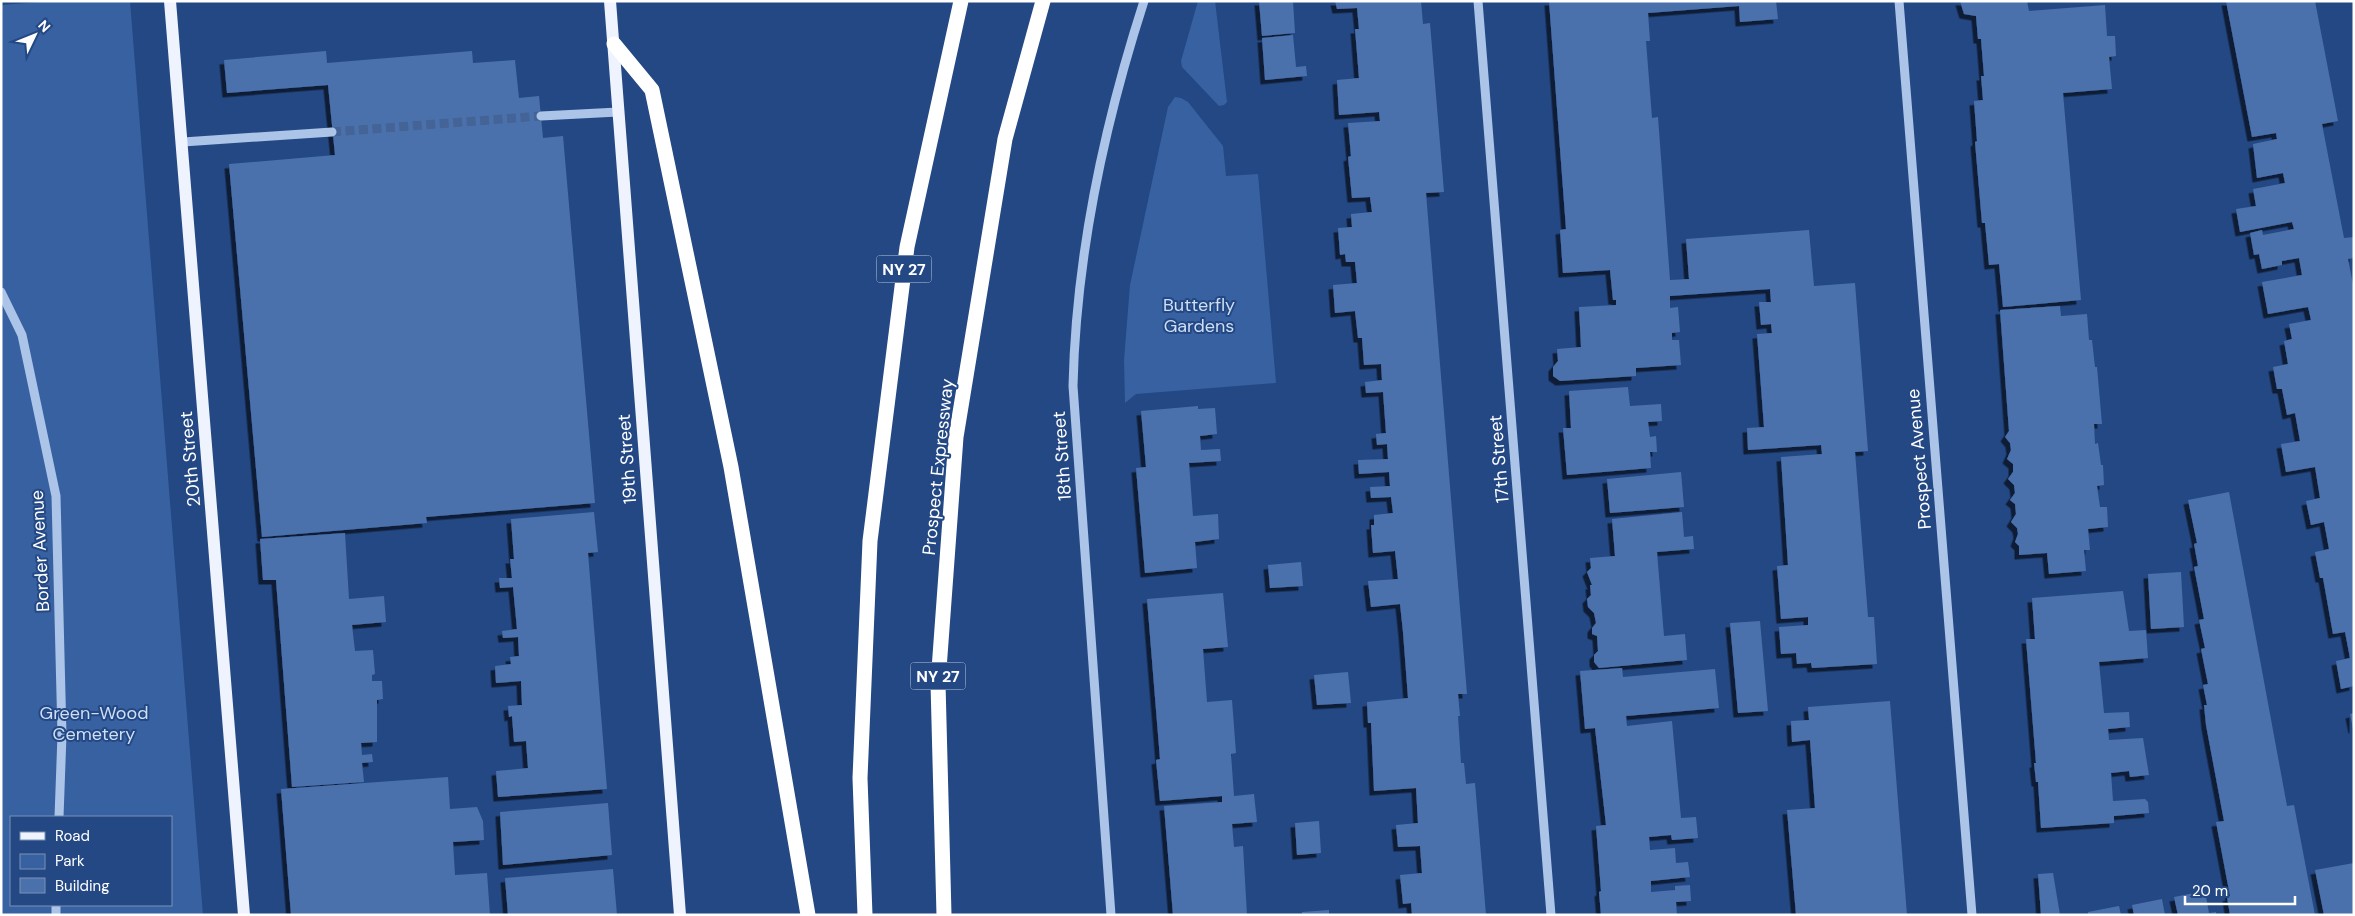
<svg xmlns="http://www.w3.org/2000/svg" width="2355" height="916" font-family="'DM Sans',sans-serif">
	<defs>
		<filter id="shadow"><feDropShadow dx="-4.5" dy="4.5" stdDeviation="0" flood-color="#0009"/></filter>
	</defs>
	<rect width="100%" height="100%" fill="#234884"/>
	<g fill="#3761a1" fill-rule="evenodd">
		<path d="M 54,1 L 130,1 L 203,915 L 1,915 L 1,5 ZM 11,817 L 171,817 L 171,905 L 11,905 Z"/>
		<path d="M 1198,1 L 1215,1 L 1227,102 L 1224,105 L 1219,106 L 1182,67 L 1181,61 Z"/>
		<path d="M 1175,97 L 1181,98 L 1188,102 L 1223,146 L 1226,176 L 1258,174 L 1276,383 L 1136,394 L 1125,403 L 1124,360 L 1130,285 L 1168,107 Z"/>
	</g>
	<g fill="#4b71ac" filter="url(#shadow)">
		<path d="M 1259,1 L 1293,1 L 1295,33 L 1262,36 Z"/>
		<path d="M 1335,1 L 1421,1 L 1423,24 L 1430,23 L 1444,192 L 1426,193 L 1467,694 L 1458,694 L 1460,716 L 1458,716 L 1461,763 L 1464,763 L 1466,784 L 1475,783 L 1486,915 L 1412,915 L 1411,903 L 1403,904 L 1400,875 L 1422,873 L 1420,846 L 1398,847 L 1396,825 L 1418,823 L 1416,788 L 1374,791 L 1371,723 L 1368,723 L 1367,702 L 1408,698 L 1403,632 L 1400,604 L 1371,607 L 1368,581 L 1398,579 L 1395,551 L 1373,553 L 1371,525 L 1374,525 L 1374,515 L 1393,513 L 1391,497 L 1371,498 L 1370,487 L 1390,486 L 1389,472 L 1359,474 L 1358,460 L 1388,459 L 1387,444 L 1377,445 L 1376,434 L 1386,433 L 1383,392 L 1366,393 L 1365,382 L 1382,380 L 1381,364 L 1364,365 L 1362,338 L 1358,338 L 1355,311 L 1335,313 L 1333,285 L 1357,283 L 1355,262 L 1346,262 L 1345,254 L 1340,255 L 1338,228 L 1352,227 L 1351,214 L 1372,212 L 1370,197 L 1352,198 L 1348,157 L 1351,156 L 1348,123 L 1380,121 L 1379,112 L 1339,115 L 1337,80 L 1359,78 L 1355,29 L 1359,29 L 1357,8 L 1337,9 Z"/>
		<path d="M 1549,1 L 1776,1 L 1778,19 L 1740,22 L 1739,6 L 1648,13 L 1650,41 L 1646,41 L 1652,118 L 1658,117 L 1670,280 L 1689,279 L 1686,239 L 1809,230 L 1814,286 L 1855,283 L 1868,451 L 1855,452 L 1868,617 L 1874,617 L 1877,664 L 1812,668 L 1811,663 L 1797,664 L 1796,653 L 1781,654 L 1779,627 L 1808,625 L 1808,617 L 1781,619 L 1777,566 L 1788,565 L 1781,457 L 1822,454 L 1821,445 L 1748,450 L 1747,428 L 1764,427 L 1757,334 L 1772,333 L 1771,324 L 1761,325 L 1759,302 L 1771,302 L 1770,289 L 1670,296 L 1670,308 L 1678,307 L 1680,332 L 1672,333 L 1672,340 L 1679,340 L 1681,365 L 1636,368 L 1636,376 L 1560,381 L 1553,376 L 1553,367 L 1558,361 L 1557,349 L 1581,347 L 1579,307 L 1616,305 L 1616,300 L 1613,300 L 1610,270 L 1563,273 L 1560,230 L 1566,229 Z"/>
		<path d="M 1960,1 L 2027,1 L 2029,11 L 2105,5 L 2107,36 L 2115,36 L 2116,56 L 2109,57 L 2112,89 L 2063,93 L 2081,300 L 2003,307 L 1999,264 L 1989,265 L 1985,223 L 1982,223 L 1975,142 L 1977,141 L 1974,101 L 1983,100 L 1981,76 L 1984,76 L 1981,39 L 1978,39 L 1976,16 L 1964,14 Z"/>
		<path d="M 2226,1 L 2315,1 L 2338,121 L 2322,124 L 2344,238 L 2354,237 L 2354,258 L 2348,259 L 2354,289 L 2354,686 L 2341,689 L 2336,661 L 2350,658 L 2345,632 L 2333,634 L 2323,578 L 2320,578 L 2315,552 L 2329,549 L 2324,522 L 2311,525 L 2306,501 L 2320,498 L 2315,467 L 2286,472 L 2281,444 L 2300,441 L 2295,413 L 2287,415 L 2282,389 L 2277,389 L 2273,367 L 2288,364 L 2284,341 L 2292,339 L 2289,324 L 2311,320 L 2308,307 L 2268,314 L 2262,282 L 2302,275 L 2299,258 L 2282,261 L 2282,265 L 2262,269 L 2259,254 L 2254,255 L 2250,233 L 2262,230 L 2263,235 L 2294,229 L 2292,222 L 2240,232 L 2236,209 L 2256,206 L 2253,189 L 2285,183 L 2283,173 L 2257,178 L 2253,144 L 2277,139 L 2276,133 L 2252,137 Z"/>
		<path d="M 1293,35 L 1296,67 L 1306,66 L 1307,76 L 1265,80 L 1262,38 Z"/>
		<path d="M 326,51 L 327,63 L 472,51 L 473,63 L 515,60 L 519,98 L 539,96 L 543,138 L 563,136 L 595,503 L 426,517 L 427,523 L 262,537 L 229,164 L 335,155 L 328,85 L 227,93 L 224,60 Z"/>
		<path d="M 2060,306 L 2061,316 L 2087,314 L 2089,340 L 2092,340 L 2095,367 L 2097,367 L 2102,424 L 2094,424 L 2095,444 L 2098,443 L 2101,465 L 2103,465 L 2104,485 L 2097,486 L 2100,507 L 2107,507 L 2108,527 L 2088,529 L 2090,550 L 2084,550 L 2086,571 L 2049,574 L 2047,553 L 2019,555 L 2019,546 L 2015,542 L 2018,534 L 2017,528 L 2011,522 L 2016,514 L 2015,504 L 2010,500 L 2015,493 L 2014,485 L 2008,479 L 2013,472 L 2013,464 L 2007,459 L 2011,450 L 2010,443 L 2005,437 L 2009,431 L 2000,310 Z"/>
		<path d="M 1628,387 L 1630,406 L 1661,404 L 1662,421 L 1648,422 L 1650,437 L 1656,436 L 1657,452 L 1650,452 L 1651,468 L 1567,475 L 1563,428 L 1571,428 L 1569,391 Z"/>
		<path d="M 1198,406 L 1198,409 L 1215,408 L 1217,434 L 1200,436 L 1201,450 L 1220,449 L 1221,461 L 1189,463 L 1193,516 L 1218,514 L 1219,539 L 1195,542 L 1197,568 L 1145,573 L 1136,468 L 1146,467 L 1141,411 Z"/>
		<path d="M 1681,472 L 1684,507 L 1610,513 L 1607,479 Z"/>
		<path d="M 2229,492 L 2287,806 L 2294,805 L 2315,915 L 2230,915 L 2227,897 L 2230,896 L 2216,822 L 2224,821 L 2206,725 L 2204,705 L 2207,705 L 2203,685 L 2208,684 L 2201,649 L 2205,648 L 2199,620 L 2204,619 L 2194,567 L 2198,566 L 2194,544 L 2197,543 L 2188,500 Z"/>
		<path d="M 594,512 L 598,552 L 588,553 L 607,789 L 498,797 L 496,771 L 528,768 L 526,741 L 514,742 L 512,716 L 509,717 L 508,706 L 522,705 L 521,681 L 496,683 L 495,666 L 511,664 L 510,657 L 519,656 L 518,637 L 503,638 L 502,631 L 517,629 L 513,587 L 500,588 L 499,578 L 512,578 L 510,559 L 514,559 L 511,519 Z"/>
		<path d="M 1682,512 L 1684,537 L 1693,536 L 1694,549 L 1657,552 L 1664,636 L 1685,634 L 1687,660 L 1599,668 L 1594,662 L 1594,655 L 1598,651 L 1597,636 L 1592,634 L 1592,628 L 1596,623 L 1594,613 L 1588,607 L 1587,599 L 1591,595 L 1590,585 L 1592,585 L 1587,572 L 1591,568 L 1590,558 L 1615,556 L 1612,519 Z"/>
		<path d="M 345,533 L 349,599 L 384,596 L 386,622 L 352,625 L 355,651 L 373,650 L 375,674 L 372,675 L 372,681 L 382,681 L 383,699 L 377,700 L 377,742 L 361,743 L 362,755 L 372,754 L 373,762 L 362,763 L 364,782 L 292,787 L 276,580 L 263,580 L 260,539 Z"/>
		<path d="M 1301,562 L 1303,586 L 1270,588 L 1268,565 Z"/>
		<path d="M 2181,572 L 2184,627 L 2151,629 L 2148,574 Z"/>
		<path d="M 2123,591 L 2129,631 L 2146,630 L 2148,658 L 2099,662 L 2104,713 L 2129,712 L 2130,727 L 2108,729 L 2109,740 L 2143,738 L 2149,775 L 2130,777 L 2129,771 L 2111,773 L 2113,801 L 2145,799 L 2148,802 L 2149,813 L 2114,816 L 2114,823 L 2041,828 L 2038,782 L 2036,782 L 2034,763 L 2036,763 L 2026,639 L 2035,639 L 2032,598 Z"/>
		<path d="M 1223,593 L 1228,647 L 1203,649 L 1207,702 L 1232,700 L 1236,753 L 1231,754 L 1234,796 L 1254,794 L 1257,822 L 1232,824 L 1234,847 L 1243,846 L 1247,915 L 1173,915 L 1164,806 L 1222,802 L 1222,796 L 1160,801 L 1156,760 L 1160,759 L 1147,599 Z"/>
		<path d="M 1760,621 L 1768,711 L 1738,713 L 1730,623 Z"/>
		<path d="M 1622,668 L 1623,677 L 1715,669 L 1719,708 L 1626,716 L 1627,726 L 1672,721 L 1681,818 L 1696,817 L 1698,838 L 1672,840 L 1671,835 L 1649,837 L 1650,850 L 1675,848 L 1676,863 L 1688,862 L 1690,877 L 1651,881 L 1651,892 L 1675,890 L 1675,886 L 1690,885 L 1691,901 L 1676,902 L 1677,915 L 1601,915 L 1599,892 L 1601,891 L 1596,826 L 1606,825 L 1595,728 L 1585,729 L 1580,671 Z"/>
		<path d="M 1348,672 L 1351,703 L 1317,705 L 1314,675 Z"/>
		<path d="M 1890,701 L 1907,915 L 1796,915 L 1787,810 L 1815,808 L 1810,740 L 1792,742 L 1791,721 L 1809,720 L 1808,707 Z"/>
		<path d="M 2354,713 L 2354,729 L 2353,729 L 2350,714 Z"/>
		<path d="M 448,777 L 450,809 L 477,807 L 483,821 L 484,840 L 453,842 L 455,875 L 487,873 L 490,915 L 291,915 L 281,789 Z"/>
		<path d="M 608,803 L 612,855 L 503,865 L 500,812 Z"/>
		<path d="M 1319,821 L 1321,853 L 1297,855 L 1295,823 Z"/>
		<path d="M 2354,863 L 2354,915 L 2324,915 L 2315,870 Z"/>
		<path d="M 613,869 L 617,915 L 508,915 L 505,878 Z"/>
		<path d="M 2053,873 L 2060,915 L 2041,915 L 2038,874 Z"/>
		<path d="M 2205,891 L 2209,913 L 2216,912 L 2216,915 L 2178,915 L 2174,897 Z"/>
		<path d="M 2162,899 L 2165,915 L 2134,915 L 2132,905 Z"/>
		<path d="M 2119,906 L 2121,915 L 2088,915 L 2088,912 Z"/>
		<path d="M 1329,910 L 1329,915 L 1302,915 L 1302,912 Z"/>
	</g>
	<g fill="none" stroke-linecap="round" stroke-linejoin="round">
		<path stroke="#446396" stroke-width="9" stroke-dasharray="9 4.5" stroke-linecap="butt" d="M 332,132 L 541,116"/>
		<g stroke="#abc4e8" stroke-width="9">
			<path d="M 1478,1 L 1551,915"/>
			<path d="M 1899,1 L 1972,915"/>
			<path d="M 541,116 L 618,112"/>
			<path d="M 183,142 L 332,132"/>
			<path d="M 1,292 L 22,335 L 56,496 L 62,735 L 59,817"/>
			<path d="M 56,915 L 56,905"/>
			<path d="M 1111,915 L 1073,386 C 1076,256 1104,125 1144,1"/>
		</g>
		<g stroke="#eef3fe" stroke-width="12">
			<path d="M 170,1 L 244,915"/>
			<path d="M 610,1 L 680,915"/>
		</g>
		<g stroke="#fff" stroke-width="15">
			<path d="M 614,44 L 652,90 L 731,467 L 808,915"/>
			<path d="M 865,915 L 860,778 L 870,541 L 907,247 L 961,1"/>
			<path d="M 944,915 L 938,683 L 956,437 L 1005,139 L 1043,1"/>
		</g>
	</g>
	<g text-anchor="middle" stroke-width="4" stroke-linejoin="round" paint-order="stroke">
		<g fill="#234884" stroke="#bdc8da" stroke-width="1">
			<rect x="876.5" y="255.5" width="55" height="27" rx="4"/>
			<rect x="910.5" y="662.5" width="55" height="27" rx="4"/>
		</g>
		<g font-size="16" font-weight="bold" fill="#fff">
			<text x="904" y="275">NY 27</text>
			<text x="938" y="682">NY 27</text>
		</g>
		<g font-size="18" fill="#cfdff6" stroke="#234884">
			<text x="1199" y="311">Butterfly<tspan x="1199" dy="21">Gardens</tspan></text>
			<text x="94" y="719">Green-Wood<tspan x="94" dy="21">Cemetery</tspan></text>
		</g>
		<g font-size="18" fill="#fff" stroke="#234884">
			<text transform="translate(1062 456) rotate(-94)" y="6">18th Street</text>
			<text transform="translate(190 459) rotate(-95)" y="6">20th Street</text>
			<text transform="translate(627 459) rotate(-94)" y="6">19th Street</text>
			<text transform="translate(1499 459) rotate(-95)" y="6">17th Street</text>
			<text transform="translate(1919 459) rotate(-95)" y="6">Prospect Avenue</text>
			<text transform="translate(938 467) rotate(-84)" y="6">Prospect Expressway</text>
			<text transform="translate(40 551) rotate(-93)" y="6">Border Avenue</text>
		</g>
	</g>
	<rect width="2355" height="916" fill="none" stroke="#ffffff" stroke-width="5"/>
	<rect x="10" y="816" width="162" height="90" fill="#234884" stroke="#7b91b5"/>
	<rect x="20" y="832" width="25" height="8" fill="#eef3fe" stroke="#7b91b5"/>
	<text x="55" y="841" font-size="15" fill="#ffffff">Road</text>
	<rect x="20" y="854" width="25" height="15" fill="#3761a1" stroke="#7b91b5"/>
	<text x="55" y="866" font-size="15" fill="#ffffff">Park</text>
	<rect x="20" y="878" width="25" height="15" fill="#4b71ac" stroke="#7b91b5"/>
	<text x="55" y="891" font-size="15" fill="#ffffff">Building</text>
	<g transform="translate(35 35) rotate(47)" stroke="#234884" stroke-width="4" paint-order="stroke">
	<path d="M0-4L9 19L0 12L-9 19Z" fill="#ffffff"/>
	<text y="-8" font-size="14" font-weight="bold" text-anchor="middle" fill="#ffffff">N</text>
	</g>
	<path d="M2185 896v8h110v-8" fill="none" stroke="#ffffff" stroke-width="2.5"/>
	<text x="2192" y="896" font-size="15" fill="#ffffff" stroke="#234884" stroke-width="4" paint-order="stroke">20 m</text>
</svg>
